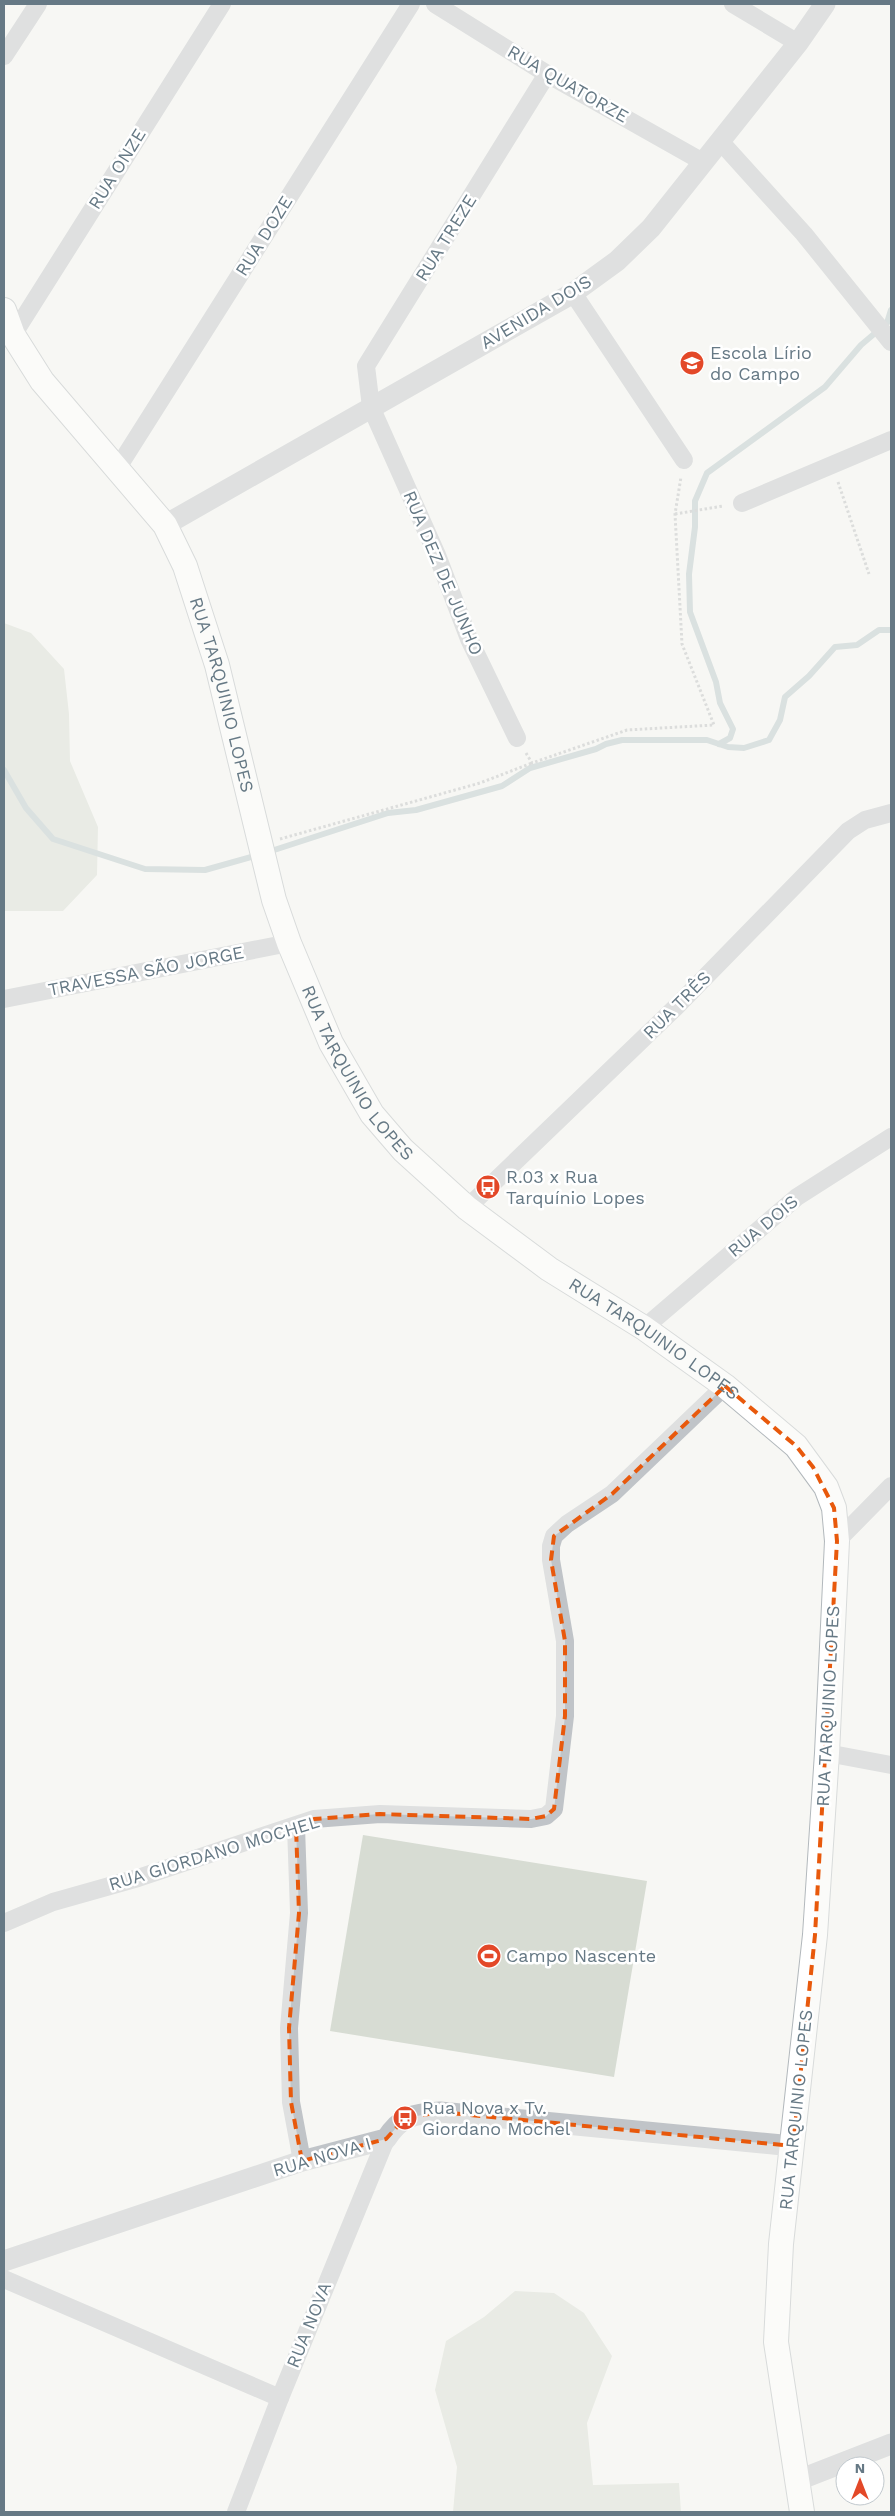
<svg xmlns="http://www.w3.org/2000/svg" width="895" height="2516" font-family="'Work Sans',sans-serif">
	<rect width="100%" height="100%" fill="#f7f7f4"/>
	<g fill="#d7dcd3">
		<path d="M 4,623 L 31,633 L 64,669 L 69,714 L 70,761 L 98,827 L 97,875 L 63,911 L 4,911 Z"/>
		<path d="M 363,1835 L 647,1881 L 614,2077 L 330,2031 Z"/>
		<path d="M 515,2291 L 554,2293 L 584,2313 L 612,2356 L 587,2423 L 593,2485 L 679,2483 L 681,2512 L 453,2512 L 457,2467 L 435,2390 L 446,2341 L 484,2317 Z"/>
	</g>
	<g fill="none" stroke-linecap="round" stroke-linejoin="round">
		<g stroke="#b7c5c8" stroke-width="6">
			<path d="M 719,744 L 730,738 L 733,729 L 720,703 L 716,682 L 690,612 L 689,574 L 695,527 L 695,501 L 707,473 L 825,387 L 861,345 L 887,323 L 891,310"/>
			<path d="M 4,770 L 26,808 L 53,839 L 145,869 L 205,870 L 258,855"/>
			<path d="M 268,852 L 388,813 L 416,810 L 502,786 L 530,768 L 596,749 L 606,744 L 622,740 L 707,740 L 728,747 L 744,748 L 769,740 L 780,720 L 785,697 L 809,676 L 835,647 L 857,645 L 879,630 L 891,630"/>
		</g>
		<defs>
			<g id="secondary">
				<path id="s1" d="M 4,310 L 13,335 L 42,381 L 165,525 L 185,566 L 217,665 L 274,900 L 289,943 L 331,1043 L 372,1114 L 403,1150 L 467,1208 L 549,1269 L 644,1328 L 725,1386 L 796,1446 L 826,1487 L 834,1508 L 837,1541 L 827,1753 L 815,1935 L 781,2244 L 776,2342 L 802,2512"/>
			</g>
		</defs>
		<use href="#secondary" stroke="#b2b8bc" stroke-width="26"/>
		<g stroke="#babdbf" stroke-width="3" stroke-dasharray="2.5 2.5" stroke-linecap="butt">
			<path d="M 838,482 L 869,574"/>
			<path d="M 675,514 L 723,506"/>
			<path d="M 526,753 L 532,763 L 627,730 L 714,725 L 682,644 L 675,514 L 681,477"/>
			<path d="M 280,839 L 480,783 L 532,763"/>
		</g>
		<g stroke="#c0c4c8" stroke-width="18">
			<path d="M 435,4 L 547,74 L 703,162"/>
			<path d="M 733,4 L 798,43"/>
			<path d="M 4,56 L 38,4"/>
			<path d="M 720,141 L 804,234 L 891,342"/>
			<path d="M 573,293 L 684,460"/>
			<path d="M 13,335 L 222,4"/>
			<path d="M 117,469 L 411,4"/>
			<path d="M 742,503 L 891,440"/>
			<path d="M 517,738 L 469,639 L 437,555 L 371,407 L 366,366 L 547,74"/>
			<path d="M 4,999 L 289,943"/>
			<path d="M 467,1208 L 677,1006 L 848,831 L 865,820 L 891,813"/>
			<path d="M 644,1328 L 797,1197 L 891,1137"/>
			<path d="M 837,1541 L 891,1486"/>
			<path d="M 827,1753 L 891,1765"/>
			<path d="M 296,1827 L 299,1913 L 289,2028 L 291,2102 L 302,2161"/>
			<path d="M 4,1923 L 53,1902 L 138,1878 L 314,1819 L 380,1814 L 531,1819 L 546,1816 L 554,1809 L 565,1716 L 565,1641 L 551,1560 L 551,1546 L 554,1536 L 567,1524 L 612,1494 L 725,1386"/>
			<path d="M 4,2279 L 280,2398"/>
			<path d="M 236,2512 L 280,2398 L 386,2139"/>
		</g>
		<g stroke="#c0c4c8" stroke-width="21">
			<path d="M 165,525 L 573,293 L 617,261 L 651,228 L 798,43 L 825,4"/>
			<path d="M 4,2261 L 302,2161 L 386,2139 C 401,2116 413,2114 440,2112 L 793,2146"/>
			<path d="M 796,2481 L 891,2444"/>
		</g>
		<use href="#secondary" stroke="#fff" stroke-width="24"/>
	</g>
	<path d="M0 0H895V2516H0ZM 725,1386 L 796,1446 L 813,1467 L 834,1508 L 837,1541 L 815,1935 L 793,2146 L 440,2112 L 405,2118 L 386,2139 L 302,2161 L 291,2102 L 289,2028 L 299,1913 L 296,1827 L 314,1819 L 380,1814 L 531,1819 L 546,1816 L 554,1809 L 565,1716 L 565,1641 L 551,1560 L 554,1536 L 612,1494 Z" fill="#f7f7f4" fill-opacity=".55" fill-rule="evenodd"/>
	<path fill="none" stroke="#e8590c" stroke-width="4" stroke-dasharray="10 6" stroke-linejoin="round" d="M 725,1386 L 796,1446 L 813,1467 L 834,1508 L 837,1541 L 815,1935 L 793,2146 L 440,2112 L 405,2118 L 386,2139 L 302,2161 L 291,2102 L 289,2028 L 299,1913 L 296,1827 L 314,1819 L 380,1814 L 531,1819 L 546,1816 L 554,1809 L 565,1716 L 565,1641 L 551,1560 L 554,1536 L 612,1494 Z"/>
	<defs>
		<symbol id="school-disc" viewBox="-11 -11 22 22"><circle r="9.5" fill="#e34828" stroke="#fff"/><path d="M0-5L7-2L0 1L-7-2ZM-4 1L0 2.5L4 1V4Q0 6-4 4Z" fill="#fff"/></symbol>
		<symbol id="bus-disc" viewBox="-11 -11 22 22"><circle r="9.5" fill="#e34828" stroke="#fff"/><path d="M-5-6H5V4H4V6H2V4H-2V6H-4V4H-5ZM-3.5-4V0h7V-4ZM-3.5 1.2v1.5H-2V1.2ZM2 1.2v1.5H3.5V1.2Z" fill="#fff"/></symbol>
		<symbol id="stadium-disc" viewBox="-11 -11 22 22"><circle r="9.5" fill="#e34828" stroke="#fff"/><path d="M0-5a6.5 5 0 1 0 0 10a6.5 5 0 1 0 0-10ZM-3.5-1.8h7v3.6h-7Z" fill="#fff"/></symbol>
	</defs>
	<g fill-rule="evenodd">
		<use href="#school-disc" x="678" y="349" width="28" height="28"/>
		<use href="#bus-disc" x="474" y="1173" width="28" height="28"/>
		<use href="#stadium-disc" x="475" y="1942" width="28" height="28"/>
		<use href="#bus-disc" x="391" y="2104" width="28" height="28"/>
	</g>
	<g text-anchor="middle" stroke-width="5" stroke-linejoin="round" paint-order="stroke">
		<g font-size="18" fill="#667985" stroke="#fff">
			<text transform="translate(568 84) rotate(30)" y="6">RUA QUATORZE</text>
			<text transform="translate(117 169) rotate(-58)" y="6">RUA ONZE</text>
			<text transform="translate(264 236) rotate(-58)" y="6">RUA DOZE</text>
			<text transform="translate(446 238) rotate(-58)" y="6">RUA TREZE</text>
			<text transform="translate(536 312) rotate(-31)" y="6">AVENIDA DOIS</text>
			<text transform="translate(443 573) rotate(67)" y="6">RUA DEZ DE JUNHO</text>
			<text dy="6" stroke="none"><textPath href="#s1" startOffset="450">RUA TARQUINIO LOPES</textPath></text>
			<text transform="translate(146 971) rotate(-11)" y="6">TRAVESSA SÃO JORGE</text>
			<text transform="translate(677 1005) rotate(-45)" y="6">RUA TRÊS</text>
			<text dy="6" stroke="none"><textPath href="#s1" startOffset="855">RUA TARQUINIO LOPES</textPath></text>
			<text transform="translate(763 1226) rotate(-40)" y="6">RUA DOIS</text>
			<text dy="6" stroke="none"><textPath href="#s1" startOffset="1260">RUA TARQUINIO LOPES</textPath></text>
			<text transform="translate(828 1706) rotate(-87)" y="6">RUA TARQUINIO LOPES</text>
			<text transform="translate(214 1853) rotate(-17)" y="6">RUA GIORDANO MOCHEL</text>
			<text transform="translate(796 2110) rotate(-84)" y="6">RUA TARQUINIO LOPES</text>
			<text transform="translate(322 2157) rotate(-16)" y="6">RUA NOVA I</text>
			<text transform="translate(309 2325) rotate(-68)" y="6">RUA NOVA</text>
		</g>
		<g font-size="18" fill="#667985" stroke="#fff" text-anchor="start">
			<text x="710" y="359">Escola Lírio<tspan x="710" dy="21">do Campo</tspan></text>
			<text x="506" y="1183">R.03 x Rua<tspan x="506" dy="21">Tarquínio Lopes</tspan></text>
			<text x="506" y="1962">Campo Nascente</text>
			<text x="422" y="2114">Rua Nova x Tv.<tspan x="422" dy="21">Giordano Mochel</tspan></text>
		</g>
	</g>
	<rect width="895" height="2516" fill="none" stroke="#667985" stroke-width="10"/>
	<g transform="translate(860 2481)"><circle r="24" fill="#ffffff" stroke="#c2c9ce"/>
	<path d="M0-4L9 19L0 12L-9 19Z" fill="#e34828"/>
	<text y="-8" font-size="14" font-weight="bold" text-anchor="middle" fill="#667985">N</text>
	</g>
</svg>
